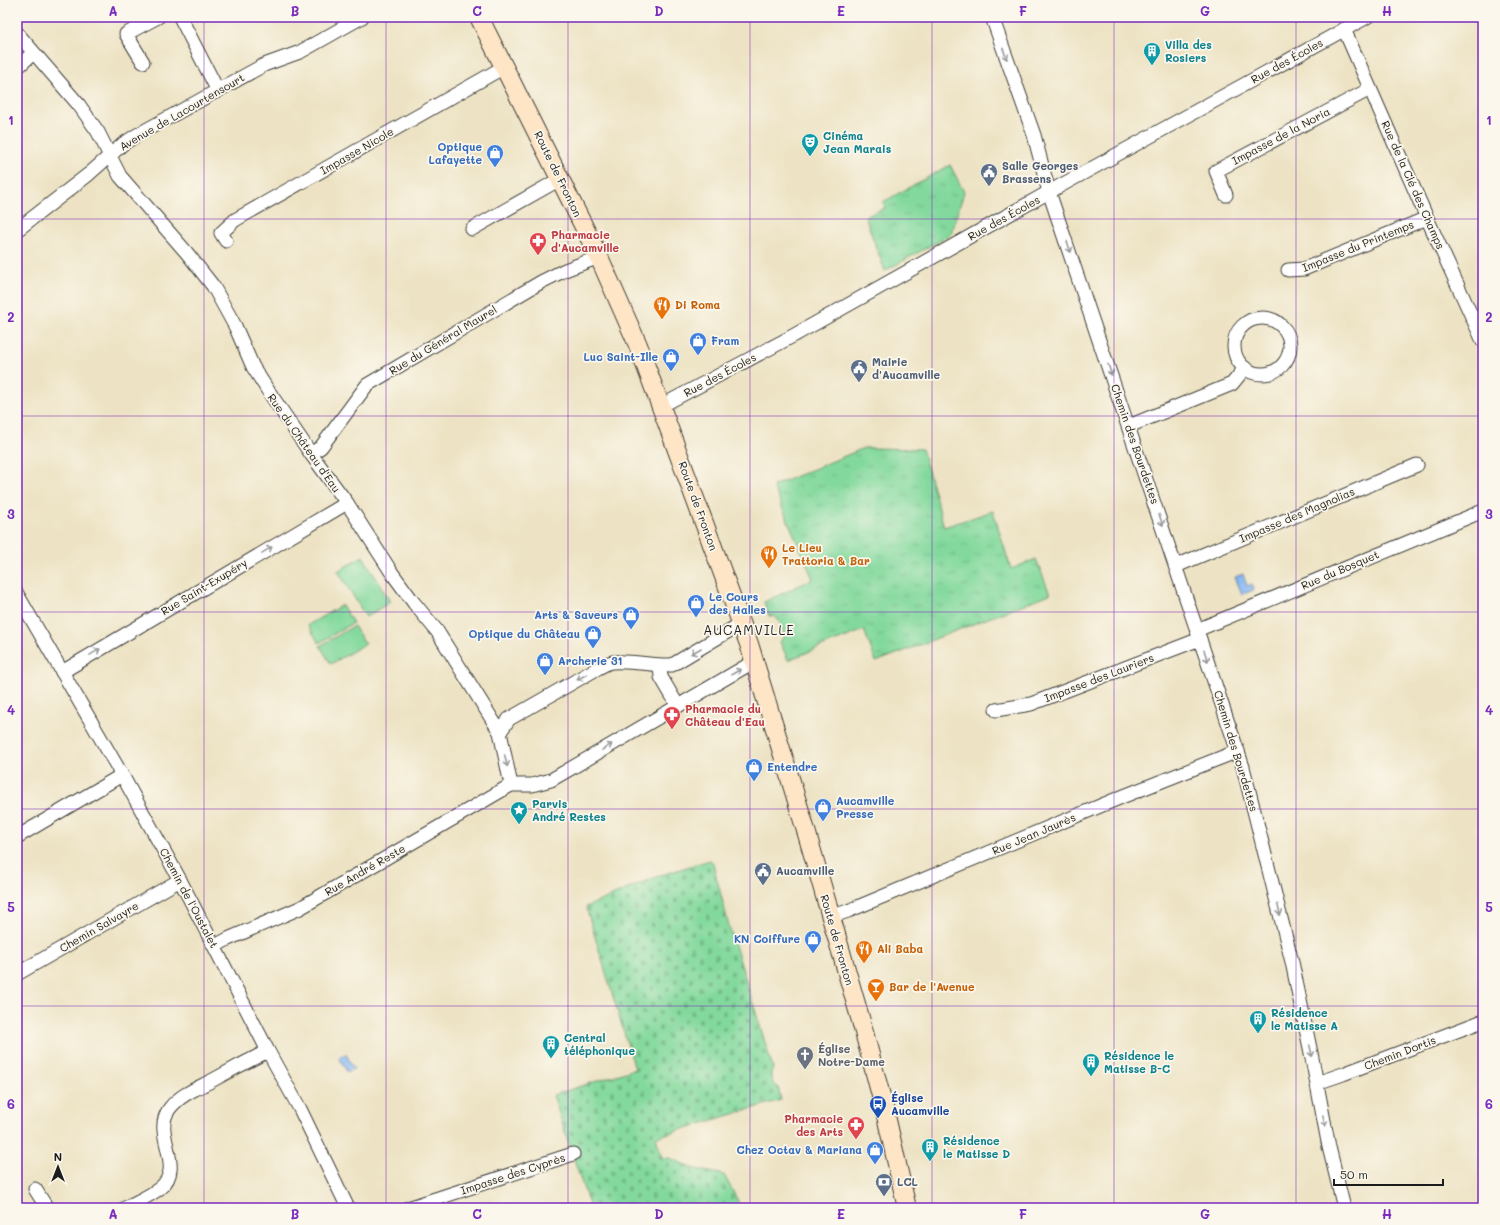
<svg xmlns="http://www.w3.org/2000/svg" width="1500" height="1225" font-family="Mali,sans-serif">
	<defs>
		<pattern id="cemetery-stones" width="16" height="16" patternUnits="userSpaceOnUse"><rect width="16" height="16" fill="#83d99d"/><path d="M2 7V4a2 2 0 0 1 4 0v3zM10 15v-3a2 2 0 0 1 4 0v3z" fill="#71ba87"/></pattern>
		<pattern id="park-tufts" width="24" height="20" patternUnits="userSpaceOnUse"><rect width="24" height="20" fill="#83d99d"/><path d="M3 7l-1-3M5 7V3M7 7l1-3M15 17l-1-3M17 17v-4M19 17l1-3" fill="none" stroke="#71ba87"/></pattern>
	</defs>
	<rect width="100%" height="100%" fill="#fbf7ec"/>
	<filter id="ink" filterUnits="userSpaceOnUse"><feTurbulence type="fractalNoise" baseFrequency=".025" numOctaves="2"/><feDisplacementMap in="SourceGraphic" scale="8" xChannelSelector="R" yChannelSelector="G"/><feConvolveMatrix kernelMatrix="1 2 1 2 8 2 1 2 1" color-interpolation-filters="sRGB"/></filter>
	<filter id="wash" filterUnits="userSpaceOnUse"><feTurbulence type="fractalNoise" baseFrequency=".012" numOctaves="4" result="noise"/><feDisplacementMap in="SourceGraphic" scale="16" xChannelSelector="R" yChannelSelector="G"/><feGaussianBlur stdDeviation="0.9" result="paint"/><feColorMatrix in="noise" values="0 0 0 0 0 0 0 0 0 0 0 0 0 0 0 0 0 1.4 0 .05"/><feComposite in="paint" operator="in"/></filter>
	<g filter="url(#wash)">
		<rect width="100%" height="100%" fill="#ede3c4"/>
		<g fill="#83d99d" stroke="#507a5c">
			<path d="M 363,556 L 390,602 L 366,617 L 338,571 Z"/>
			<path d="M 342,605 L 353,623 L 319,643 L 308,625 Z"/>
			<path d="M 354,626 L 365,644 L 331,664 L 320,646 Z"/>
		</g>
		<path fill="url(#cemetery-stones)" stroke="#507a5c" d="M 710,860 L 713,864 L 729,926 L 773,1068 C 769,1075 771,1083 778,1087 L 781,1100 L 656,1137 L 662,1158 C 673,1156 682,1165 692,1168 C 703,1171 712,1172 724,1175 L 737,1199 L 741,1208 L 590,1208 L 553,1095 L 635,1069 L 586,907 L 658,876 Z"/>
		<g fill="url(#park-tufts)" stroke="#507a5c">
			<path d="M 950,165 L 964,192 L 951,234 L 885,271 L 865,217 L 885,208 L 883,202 Z"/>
			<path d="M 864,448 L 922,449 L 944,527 L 993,511 L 1011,569 L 1036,559 L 1050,594 L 876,662 L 864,630 L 788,660 L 780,642 L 784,636 C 783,629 780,621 775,616 L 769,616 L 764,602 L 813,579 L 773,486 Z"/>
		</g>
		<g fill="#87b8f3" stroke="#526a88">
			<path d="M 1243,574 L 1247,586 L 1252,584 L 1254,590 L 1242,594 L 1235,577 Z"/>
			<path d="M 346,1054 L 354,1069 L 347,1072 L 339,1057 Z"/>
		</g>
	</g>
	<g filter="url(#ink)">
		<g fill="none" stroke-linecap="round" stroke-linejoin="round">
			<defs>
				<g id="minor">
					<path d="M 180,17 L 218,91"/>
					<path d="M 992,17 L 1034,135 L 1049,192 L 1243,767 L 1292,962 L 1311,1053 L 1329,1147 L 1344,1208"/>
					<path d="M 1344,29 L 1427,218 L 1483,341"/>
					<path d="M 17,33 L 79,105 L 98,132 L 120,176 L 187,253 L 213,286 L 235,326 L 253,367 L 267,389 L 311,454 L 347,503 L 392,573 L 414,603 L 437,631 L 500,732"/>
					<path d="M 143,62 L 126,34 L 158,17"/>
					<path d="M 17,68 L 33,53"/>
					<path d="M 1226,195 L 1216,171 L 1370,89"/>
					<path d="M 472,229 L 553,183 L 561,180"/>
					<path d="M 17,230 L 89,174 L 123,144 L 137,135 L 264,65 L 300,52 L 362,17"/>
					<path d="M 226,241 L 221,233 L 235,220 L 504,67"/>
					<path d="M 1288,270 L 1304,269 L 1427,218"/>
					<circle cx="1262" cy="346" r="28"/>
					<path d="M 661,406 L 791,337 L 1049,192 L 1367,17"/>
					<path d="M 1129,426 L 1232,384 L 1245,368"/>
					<path d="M 311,454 L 321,447 L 367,385 L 541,282 L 565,270 L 599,257"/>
					<path d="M 1176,566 L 1417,465"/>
					<path d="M 17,594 L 122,775 L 180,880 L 268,1051 L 300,1109 L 348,1208"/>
					<path d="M 742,623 L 672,665 C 652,666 632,660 612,662 C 607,663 602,666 598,668 L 509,719 L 500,732 L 511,785 L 532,785 L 551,780 L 755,661"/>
					<path d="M 1197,630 L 1483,511"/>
					<path d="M 660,666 L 661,677 L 678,706"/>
					<path d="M 62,672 L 347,503"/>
					<path d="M 996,710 L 1031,704 L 1200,639"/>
					<path d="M 17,837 L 122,775"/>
					<path d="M 830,917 L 848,911 L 1124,796 L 1238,751"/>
					<path d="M 215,946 L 228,939 L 300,908 L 511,785"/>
					<path d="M 17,974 L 180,880"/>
					<path d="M 1317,1083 L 1343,1074 L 1483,1021"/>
					<path d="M 35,1189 L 47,1208"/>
					<path d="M 125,1208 C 136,1202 150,1196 160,1188 C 187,1166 150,1133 170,1108 C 181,1094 198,1088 213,1080 C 231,1070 250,1060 268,1051"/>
					<path d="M 408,1208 L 573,1154"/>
				</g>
				<path id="secondary" d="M 479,17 L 599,257 L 638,345 L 749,644 L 807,834 L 861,1021 L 884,1107 L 907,1208"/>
			</defs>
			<use href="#minor" stroke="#3b3a35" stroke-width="15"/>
			<use href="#secondary" stroke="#3b3a35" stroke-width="20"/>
			<use href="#minor" stroke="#fff" stroke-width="13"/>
			<use href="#secondary" stroke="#fde5c5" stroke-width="18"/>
		</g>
		<defs><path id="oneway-shaft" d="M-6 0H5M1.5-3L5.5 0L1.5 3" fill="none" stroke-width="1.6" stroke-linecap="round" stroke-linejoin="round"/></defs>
		<g stroke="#999">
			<use href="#oneway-shaft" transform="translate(1005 54) rotate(70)"/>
			<use href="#oneway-shaft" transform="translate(1069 247) rotate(71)"/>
			<use href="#oneway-shaft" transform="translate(1110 370) rotate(71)"/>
			<use href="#oneway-shaft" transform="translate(1161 520) rotate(71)"/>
			<use href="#oneway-shaft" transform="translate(267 550) rotate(-31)"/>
			<use href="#oneway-shaft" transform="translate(696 651) rotate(150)"/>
			<use href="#oneway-shaft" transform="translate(95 652) rotate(-31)"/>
			<use href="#oneway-shaft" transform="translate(1206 656) rotate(71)"/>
			<use href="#oneway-shaft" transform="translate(736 672) rotate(-30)"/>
			<use href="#oneway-shaft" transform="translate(582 677) rotate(150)"/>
			<use href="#oneway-shaft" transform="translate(607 747) rotate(-31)"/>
			<use href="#oneway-shaft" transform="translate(506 761) rotate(77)"/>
			<use href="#oneway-shaft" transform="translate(1279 910) rotate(76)"/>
			<use href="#oneway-shaft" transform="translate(1311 1051) rotate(78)"/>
			<use href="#oneway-shaft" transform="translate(1324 1121) rotate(79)"/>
		</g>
	</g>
	<path fill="none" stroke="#7b2cbf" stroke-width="1" stroke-opacity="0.55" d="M 204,17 L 204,1208M 386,17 L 386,1208M 568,17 L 568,1208M 750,17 L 750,1208M 932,17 L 932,1208M 1114,17 L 1114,1208M 1296,17 L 1296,1208M 17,219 L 1483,219M 17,416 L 1483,416M 17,612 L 1483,612M 17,809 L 1483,809M 17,1006 L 1483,1006"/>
	<defs>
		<symbol id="building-pin" viewBox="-11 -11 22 30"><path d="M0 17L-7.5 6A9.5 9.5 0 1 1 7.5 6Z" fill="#0f9aa8" stroke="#fbf7ec"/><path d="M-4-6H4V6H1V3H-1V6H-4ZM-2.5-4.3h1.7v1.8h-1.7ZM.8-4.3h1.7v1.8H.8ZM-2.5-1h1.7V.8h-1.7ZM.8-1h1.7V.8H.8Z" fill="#fff"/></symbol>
		<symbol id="theatre-pin" viewBox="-11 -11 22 30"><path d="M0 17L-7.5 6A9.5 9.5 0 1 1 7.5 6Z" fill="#0f9aa8" stroke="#fbf7ec"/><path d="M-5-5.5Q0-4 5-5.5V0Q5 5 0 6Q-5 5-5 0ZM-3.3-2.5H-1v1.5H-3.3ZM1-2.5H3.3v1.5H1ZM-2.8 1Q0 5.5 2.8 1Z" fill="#fff"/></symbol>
		<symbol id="shop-pin" viewBox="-11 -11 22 30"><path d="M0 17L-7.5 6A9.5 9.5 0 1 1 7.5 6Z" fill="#3f7fe0" stroke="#fbf7ec"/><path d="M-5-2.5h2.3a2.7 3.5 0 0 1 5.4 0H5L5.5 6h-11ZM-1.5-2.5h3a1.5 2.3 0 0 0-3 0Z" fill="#fff"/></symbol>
		<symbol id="civic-pin" viewBox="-11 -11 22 30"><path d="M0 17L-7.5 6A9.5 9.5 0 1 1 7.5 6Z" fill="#5c6f8a" stroke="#fbf7ec"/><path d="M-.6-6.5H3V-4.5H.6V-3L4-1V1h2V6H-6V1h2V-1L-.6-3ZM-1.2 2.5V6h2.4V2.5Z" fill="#fff"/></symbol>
		<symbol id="pharmacy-pin" viewBox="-11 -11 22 30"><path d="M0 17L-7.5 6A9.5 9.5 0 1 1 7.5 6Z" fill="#e0444e" stroke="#fbf7ec"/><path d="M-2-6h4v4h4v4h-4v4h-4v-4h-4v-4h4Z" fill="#fff"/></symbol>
		<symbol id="restaurant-pin" viewBox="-11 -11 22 30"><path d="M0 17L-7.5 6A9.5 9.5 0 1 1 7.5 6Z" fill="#e8710a" stroke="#fbf7ec"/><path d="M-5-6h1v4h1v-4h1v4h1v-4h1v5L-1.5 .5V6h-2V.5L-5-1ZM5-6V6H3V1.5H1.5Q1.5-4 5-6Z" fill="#fff"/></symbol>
		<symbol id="sight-pin" viewBox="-11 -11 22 30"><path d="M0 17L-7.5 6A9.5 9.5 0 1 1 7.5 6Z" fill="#0f9aa8" stroke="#fbf7ec"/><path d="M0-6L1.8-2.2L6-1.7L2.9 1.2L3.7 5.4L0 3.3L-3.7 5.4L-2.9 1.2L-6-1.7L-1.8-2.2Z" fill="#fff"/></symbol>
		<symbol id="bar-pin" viewBox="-11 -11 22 30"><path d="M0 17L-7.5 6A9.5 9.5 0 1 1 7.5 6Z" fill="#e8710a" stroke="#fbf7ec"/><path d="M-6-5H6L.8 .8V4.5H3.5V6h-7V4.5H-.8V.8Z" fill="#fff"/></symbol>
		<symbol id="church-pin" viewBox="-11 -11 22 30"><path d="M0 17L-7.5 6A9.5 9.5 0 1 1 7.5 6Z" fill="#6b7280" stroke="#fbf7ec"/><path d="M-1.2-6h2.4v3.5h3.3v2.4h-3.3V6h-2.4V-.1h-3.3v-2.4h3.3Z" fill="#fff"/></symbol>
		<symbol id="bus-pin" viewBox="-11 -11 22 30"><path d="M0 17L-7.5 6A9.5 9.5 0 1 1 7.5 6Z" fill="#1a4fb4" stroke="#fbf7ec"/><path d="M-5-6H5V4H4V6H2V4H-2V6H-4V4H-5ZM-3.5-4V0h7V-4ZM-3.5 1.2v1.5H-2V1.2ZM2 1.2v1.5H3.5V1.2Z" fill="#fff"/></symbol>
		<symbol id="bank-pin" viewBox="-11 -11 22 30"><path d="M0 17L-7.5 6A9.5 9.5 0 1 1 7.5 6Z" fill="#5c6f8a" stroke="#fbf7ec"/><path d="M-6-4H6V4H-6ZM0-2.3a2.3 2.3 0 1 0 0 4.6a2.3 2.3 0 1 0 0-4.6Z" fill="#fff"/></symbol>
	</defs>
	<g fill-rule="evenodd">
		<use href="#building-pin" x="1142" y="41" width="20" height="27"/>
		<use href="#theatre-pin" x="800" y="132" width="20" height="27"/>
		<use href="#shop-pin" x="485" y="143" width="20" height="27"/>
		<use href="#civic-pin" x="979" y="162" width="20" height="27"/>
		<use href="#pharmacy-pin" x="528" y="231" width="20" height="27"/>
		<use href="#restaurant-pin" x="652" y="295" width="20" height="27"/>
		<use href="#shop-pin" x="688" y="331" width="20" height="27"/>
		<use href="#shop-pin" x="661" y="347" width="20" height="27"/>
		<use href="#civic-pin" x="849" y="358" width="20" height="27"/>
		<use href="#restaurant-pin" x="759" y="544" width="20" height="27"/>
		<use href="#shop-pin" x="686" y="593" width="20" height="27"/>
		<use href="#shop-pin" x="621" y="605" width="20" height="27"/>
		<use href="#shop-pin" x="583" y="624" width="20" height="27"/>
		<use href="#shop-pin" x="535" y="651" width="20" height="27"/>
		<use href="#pharmacy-pin" x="662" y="705" width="20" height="27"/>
		<use href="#shop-pin" x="744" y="757" width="20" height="27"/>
		<use href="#shop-pin" x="813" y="797" width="20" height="27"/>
		<use href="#sight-pin" x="509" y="800" width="20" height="27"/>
		<use href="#civic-pin" x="753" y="861" width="20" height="27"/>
		<use href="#shop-pin" x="803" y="929" width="20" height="27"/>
		<use href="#restaurant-pin" x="854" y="939" width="20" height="27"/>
		<use href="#bar-pin" x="866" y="977" width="20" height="27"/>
		<use href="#building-pin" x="1248" y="1009" width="20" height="27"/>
		<use href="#building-pin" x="541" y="1034" width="20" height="27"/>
		<use href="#church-pin" x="795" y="1045" width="20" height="27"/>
		<use href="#building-pin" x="1081" y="1052" width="20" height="27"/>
		<use href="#bus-pin" x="868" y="1094" width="20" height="27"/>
		<use href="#pharmacy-pin" x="846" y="1115" width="20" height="27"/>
		<use href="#building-pin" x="920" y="1137" width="20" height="27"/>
		<use href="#shop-pin" x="865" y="1140" width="20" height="27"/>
		<use href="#bank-pin" x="874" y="1172" width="20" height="27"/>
	</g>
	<g text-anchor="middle" stroke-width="3.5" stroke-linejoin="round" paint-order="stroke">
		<g font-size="11" font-weight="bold" fill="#0d838f" stroke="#fbf7ec" text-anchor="start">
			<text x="1165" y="49">Villa des<tspan x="1165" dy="13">Rosiers</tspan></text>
			<text x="823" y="140">Cinéma<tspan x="823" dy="13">Jean Marais</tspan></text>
			<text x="532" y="808">Parvis<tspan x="532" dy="13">André Restes</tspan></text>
			<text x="1271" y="1017">Résidence<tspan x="1271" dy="13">le Matisse A</tspan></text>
			<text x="564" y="1042">Central<tspan x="564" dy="13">téléphonique</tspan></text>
			<text x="1104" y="1060">Résidence le<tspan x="1104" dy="13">Matisse B-C</tspan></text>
			<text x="943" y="1145">Résidence<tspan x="943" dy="13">le Matisse D</tspan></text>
		</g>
		<g font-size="11" fill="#1c1c1c" stroke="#fbf7ec">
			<text transform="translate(1287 61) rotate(-29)" y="4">Rue des Écoles</text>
			<text transform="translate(182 112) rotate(-30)" y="4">Avenue de Lacourtensourt</text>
			<text transform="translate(1281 136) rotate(-28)" y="4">Impasse de la Noria</text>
			<text transform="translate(357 151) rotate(-30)" y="4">Impasse Nicole</text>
			<text transform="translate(558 174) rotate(64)" y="4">Route de Fronton</text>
			<text transform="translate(1413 185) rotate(66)" y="4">Rue de la Clé des Champs</text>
			<text transform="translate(1004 218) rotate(-29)" y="4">Rue des Écoles</text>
			<text transform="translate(1358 246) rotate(-22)" y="4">Impasse du Printemps</text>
			<text transform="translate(443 340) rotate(-31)" y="4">Rue du Général Maurel</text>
			<text transform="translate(720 375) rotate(-28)" y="4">Rue des Écoles</text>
			<text transform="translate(304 443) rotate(55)" y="4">Rue du Château d'Eau</text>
			<text transform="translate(1135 444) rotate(71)" y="4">Chemin des Bourdettes</text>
			<text transform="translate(698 506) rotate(70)" y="4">Route de Fronton</text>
			<text transform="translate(1297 515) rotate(-23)" y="4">Impasse des Magnolias</text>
			<text transform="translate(1340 570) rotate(-23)" y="4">Rue du Bosquet</text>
			<text transform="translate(204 587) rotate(-31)" y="4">Rue Saint-Exupéry</text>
			<text transform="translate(1099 678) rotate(-21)" y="4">Impasse des Lauriers</text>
			<text transform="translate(1236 751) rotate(73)" y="4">Chemin des Bourdettes</text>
			<text transform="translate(1034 834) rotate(-23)" y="4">Rue Jean Jaurès</text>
			<text transform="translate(365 870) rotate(-30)" y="4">Rue André Reste</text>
			<text transform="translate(189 898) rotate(62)" y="4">Chemin de l'Oustalet</text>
			<text transform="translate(99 927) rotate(-30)" y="4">Chemin Salvayre</text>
			<text transform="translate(837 940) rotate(74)" y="4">Route de Fronton</text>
			<text transform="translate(1400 1053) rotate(-21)" y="4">Chemin Dortis</text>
			<text transform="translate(513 1174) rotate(-18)" y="4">Impasse des Cyprès</text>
		</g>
		<g font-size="11" font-weight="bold" fill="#366cbe" stroke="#fbf7ec" text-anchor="end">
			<text x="482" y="151">Optique<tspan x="482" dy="13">Lafayette</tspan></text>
			<text x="711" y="345" text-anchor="start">Fram</text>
			<text x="658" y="361">Luc Saint-Ille</text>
			<text x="709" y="601" text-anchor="start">Le Cours<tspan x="709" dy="13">des Halles</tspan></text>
			<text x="618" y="619">Arts &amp; Saveurs</text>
			<text x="580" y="638">Optique du Château</text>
			<text x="558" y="665" text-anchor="start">Archerie 31</text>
			<text x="767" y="771" text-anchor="start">Entendre</text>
			<text x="836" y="805" text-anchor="start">Aucamville<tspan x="836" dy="13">Presse</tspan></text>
			<text x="800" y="943">KN Coiffure</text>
			<text x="862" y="1154">Chez Octav &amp; Mariana</text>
		</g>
		<g font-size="11" font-weight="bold" fill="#4e5e75" stroke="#fbf7ec" text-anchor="start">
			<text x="1002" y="170">Salle Georges<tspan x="1002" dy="13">Brassens</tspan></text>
			<text x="872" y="366">Mairie<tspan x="872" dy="13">d'Aucamville</tspan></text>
			<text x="776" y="875">Aucamville</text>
			<text x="897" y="1186">LCL</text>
		</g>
		<g font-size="11" font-weight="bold" fill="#be3a42" stroke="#fbf7ec" text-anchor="start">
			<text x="551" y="239">Pharmacie<tspan x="551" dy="13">d'Aucamville</tspan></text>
			<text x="685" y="713">Pharmacie du<tspan x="685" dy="13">Château d'Eau</tspan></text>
			<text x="843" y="1123" text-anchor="end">Pharmacie<tspan x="843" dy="13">des Arts</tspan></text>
		</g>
		<g font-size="11" font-weight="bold" fill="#c56008" stroke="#fbf7ec" text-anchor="start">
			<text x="675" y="309">Di Roma</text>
			<text x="782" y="552">Le Lieu<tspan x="782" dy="13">Trattoria &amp; Bar</tspan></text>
			<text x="877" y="953">Ali Baba</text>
			<text x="889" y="991">Bar de l'Avenue</text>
		</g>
		<g font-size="11" font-weight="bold" fill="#5b616d" stroke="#fbf7ec" text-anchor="start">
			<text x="818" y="1053">Église<tspan x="818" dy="13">Notre-Dame</tspan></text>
		</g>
		<g font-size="11" font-weight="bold" fill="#164399" stroke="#fbf7ec" text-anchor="start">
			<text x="891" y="1102">Église<tspan x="891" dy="13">Aucamville</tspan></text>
		</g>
		<g font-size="13" letter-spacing="1" fill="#1c1c1c" stroke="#fbf7ec">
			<text x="749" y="635">AUCAMVILLE</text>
		</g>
	</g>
	<rect width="1500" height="1225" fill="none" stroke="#fbf7ec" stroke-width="44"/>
	<g transform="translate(58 1167)" stroke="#fbf7ec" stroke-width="3" paint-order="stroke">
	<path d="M0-3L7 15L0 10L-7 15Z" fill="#1c1c1c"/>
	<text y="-6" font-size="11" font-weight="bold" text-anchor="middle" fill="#1c1c1c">N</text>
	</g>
	<path d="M1334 1179v6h109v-6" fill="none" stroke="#1c1c1c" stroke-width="2"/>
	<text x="1340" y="1179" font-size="12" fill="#1c1c1c" stroke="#fbf7ec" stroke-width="3" paint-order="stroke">50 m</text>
	<rect x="22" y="22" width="1456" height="1181" fill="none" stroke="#7b2cbf" stroke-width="1.5"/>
	<g font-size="13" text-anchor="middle" font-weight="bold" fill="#7b2cbf">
		<text x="113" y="16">A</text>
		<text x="295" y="16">B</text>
		<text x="477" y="16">C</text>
		<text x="659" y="16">D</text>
		<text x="841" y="16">E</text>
		<text x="1023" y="16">F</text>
		<text x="1205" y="16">G</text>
		<text x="1387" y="16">H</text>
		<text x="11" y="125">1</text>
		<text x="1489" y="125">1</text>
		<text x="11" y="322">2</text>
		<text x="1489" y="322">2</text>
		<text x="11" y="519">3</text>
		<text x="1489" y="519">3</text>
		<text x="11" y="715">4</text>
		<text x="1489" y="715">4</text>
		<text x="11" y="912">5</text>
		<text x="1489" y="912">5</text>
		<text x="11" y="1109">6</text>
		<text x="1489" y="1109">6</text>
		<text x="113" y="1219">A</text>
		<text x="295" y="1219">B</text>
		<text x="477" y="1219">C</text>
		<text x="659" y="1219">D</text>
		<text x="841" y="1219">E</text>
		<text x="1023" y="1219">F</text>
		<text x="1205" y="1219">G</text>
		<text x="1387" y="1219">H</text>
	</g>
</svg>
